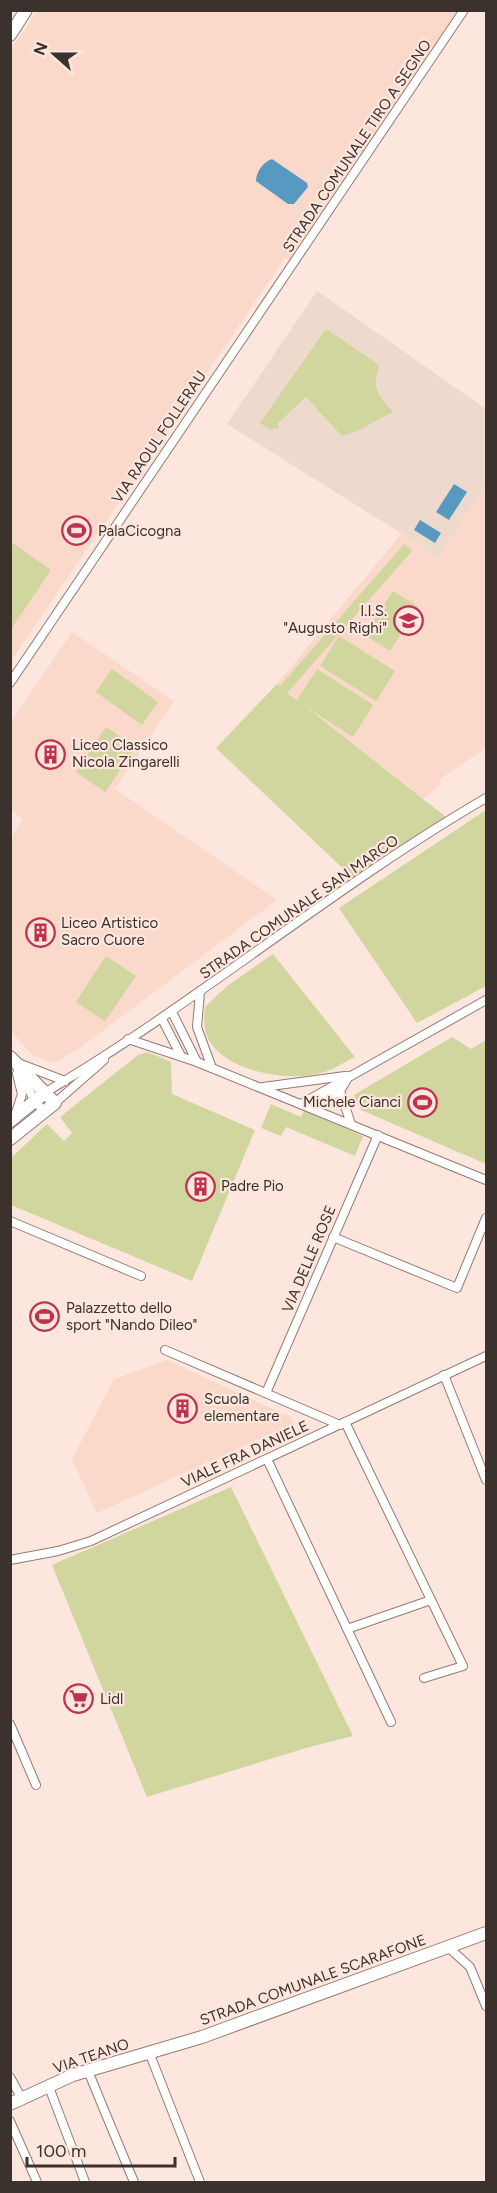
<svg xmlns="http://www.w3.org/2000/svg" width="497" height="2193" font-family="Figtree,sans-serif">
	<rect width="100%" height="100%" fill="#fce6de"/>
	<path fill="#eedacc" d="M 317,291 L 486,409 L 486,484 L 439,557 L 227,424 Z"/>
	<g fill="#fad8ca">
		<path d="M 37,11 L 459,11 L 292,262 L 285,258 L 11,661 L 10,51 Z"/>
		<path d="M 486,484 L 486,748 L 440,779 L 441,785 L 423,798 L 277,684 L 402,533 L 439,557 Z"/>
		<path d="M 72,632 L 174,701 L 115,789 L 277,900 L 80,1048 L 54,1063 L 32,1055 L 11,1031 L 10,839 L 23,819 L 11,810 L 11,722 Z"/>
		<path d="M 167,1360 L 292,1418 L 293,1423 L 97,1513 L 72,1459 L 114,1379 Z"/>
	</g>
	<g fill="#d1d59e">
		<path d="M 326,329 L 378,364 C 379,371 376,374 376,380 C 374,392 385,403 393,412 L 355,432 L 342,436 L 306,397 L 278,423 L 279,428 L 270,430 L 260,423 Z"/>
		<path d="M 11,542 L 51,570 L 11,629 Z"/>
		<path d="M 404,544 L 412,551 L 287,693 L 297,700 L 317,669 L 373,705 L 353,737 L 305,706 L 446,817 L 353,878 L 216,748 L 277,684 L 280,686 Z"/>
		<path d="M 393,591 L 418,607 L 390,651 L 365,635 Z"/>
		<path d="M 339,636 L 395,671 L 376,701 L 320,666 Z"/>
		<path d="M 112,669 L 158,702 L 142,725 L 96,692 Z"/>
		<path d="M 106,727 L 136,747 L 105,792 L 76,772 Z"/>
		<path d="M 486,810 L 486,986 L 417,1023 L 339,908 Z"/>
		<path d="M 273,954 L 355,1057 C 344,1062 333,1070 321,1073 C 289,1082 224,1072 208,1038 C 203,1027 204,1018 205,1007 L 227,986 Z"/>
		<path d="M 106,956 L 136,976 L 105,1021 L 76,1002 Z"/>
		<path d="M 452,1037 L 471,1049 L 486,1040 L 486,1164 L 361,1110 L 354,1095 Z"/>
		<path d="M 148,1052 L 171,1062 L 172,1094 L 255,1130 L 192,1281 L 11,1205 L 11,1158 L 47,1124 L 64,1141 L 72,1133 L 60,1117 L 138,1055 Z"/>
		<path d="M 271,1104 L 301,1117 L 304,1111 L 363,1136 L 355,1156 L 286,1127 L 281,1136 L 261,1128 Z"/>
		<path d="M 231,1487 L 353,1736 L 306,1748 L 147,1797 L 52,1565 Z"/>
	</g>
	<g fill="#5899c2">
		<path d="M 272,159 L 307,183 L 308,187 L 294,204 L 288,204 L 256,181 C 256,172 263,162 272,159 Z"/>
		<path d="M 454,484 L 467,492 L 449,520 L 436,512 Z"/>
		<path d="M 420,520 L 441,533 L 435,543 L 414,530 Z"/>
	</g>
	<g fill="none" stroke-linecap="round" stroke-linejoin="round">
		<defs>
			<g id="street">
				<path d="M 10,683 L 464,10"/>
				<path d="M 200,992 L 197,1027 L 212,1068"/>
				<path d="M 172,1012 L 197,1062"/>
				<path d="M 162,1019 L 181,1056"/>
				<path d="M 128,1039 L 197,1062 L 486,1180"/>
				<path d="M 18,1063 L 65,1081"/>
				<path d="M 18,1070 L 35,1101 L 44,1112"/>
				<path d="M 263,1087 L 345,1076"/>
				<path d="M 340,1091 L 351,1124"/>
				<path d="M 46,1092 C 198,1002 333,887 486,798"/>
				<path d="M 55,1103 L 104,1060"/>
				<path d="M 301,1104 L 486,1000"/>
				<path d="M 311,1107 L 340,1091 L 349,1076"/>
				<path d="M 15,1116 L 22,1094 L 17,1074"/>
				<path d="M 10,1221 L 141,1276"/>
				<path d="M 333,1237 L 457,1288 L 486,1218"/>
				<path d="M 165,1350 L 340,1425"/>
				<path d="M 444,1375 L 486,1480"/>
				<path d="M 266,1393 L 378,1135"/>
				<path d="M 345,1422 L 463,1666 L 424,1678"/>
				<path d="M 267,1459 L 391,1722"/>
				<path d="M 10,1560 L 58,1551 L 91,1541 L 486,1356"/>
				<path d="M 347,1629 L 431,1600"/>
				<path d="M 10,1724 L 36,1785"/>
				<path d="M 448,1947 L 470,1967 L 486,2006"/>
				<path d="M 149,2052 L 200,2182"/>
				<path d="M 88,2071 L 134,2182"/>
				<path d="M 10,2077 L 22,2099"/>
				<path d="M 49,2087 L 85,2182"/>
				<path d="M 10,2121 L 37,2182"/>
			</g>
			<g id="secondary">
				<path d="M 10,35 L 26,10"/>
				<path d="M 10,1057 L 55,1103 L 10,1139"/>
				<path d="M 10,1121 L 46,1092"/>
				<path d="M 10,2104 L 73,2075 L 202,2037 L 486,1933"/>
			</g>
		</defs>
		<use href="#street" stroke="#937b72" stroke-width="10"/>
		<use href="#secondary" stroke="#937b72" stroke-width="14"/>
		<use href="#street" stroke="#fff" stroke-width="8"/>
		<use href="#secondary" stroke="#fff" stroke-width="12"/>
	</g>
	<defs>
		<symbol id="stadium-ring" viewBox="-11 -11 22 22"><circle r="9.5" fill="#fce6de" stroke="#c0304f" stroke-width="1.5"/><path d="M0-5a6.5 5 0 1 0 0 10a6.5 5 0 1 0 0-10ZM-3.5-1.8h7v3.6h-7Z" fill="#c0304f"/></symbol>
		<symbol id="school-ring" viewBox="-11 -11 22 22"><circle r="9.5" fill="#fce6de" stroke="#c0304f" stroke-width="1.5"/><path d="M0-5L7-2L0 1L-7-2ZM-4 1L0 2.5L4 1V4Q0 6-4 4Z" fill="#c0304f"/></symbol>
		<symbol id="building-ring" viewBox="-11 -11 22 22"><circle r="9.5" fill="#fce6de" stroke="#c0304f" stroke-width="1.5"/><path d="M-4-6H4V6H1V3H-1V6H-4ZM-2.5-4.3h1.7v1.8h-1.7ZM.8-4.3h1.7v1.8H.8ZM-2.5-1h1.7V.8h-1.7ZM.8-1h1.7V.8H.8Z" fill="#c0304f"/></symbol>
		<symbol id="supermarket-ring" viewBox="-11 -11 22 22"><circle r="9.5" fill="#fce6de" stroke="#c0304f" stroke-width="1.5"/><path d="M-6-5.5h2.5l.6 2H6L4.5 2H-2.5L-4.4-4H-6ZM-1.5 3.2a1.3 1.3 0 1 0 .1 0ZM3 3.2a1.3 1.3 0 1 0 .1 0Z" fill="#c0304f"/></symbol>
	</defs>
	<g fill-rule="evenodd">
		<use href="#stadium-ring" x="60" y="514" width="33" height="33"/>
		<use href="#school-ring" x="392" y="604" width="33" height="33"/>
		<use href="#building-ring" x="34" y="738" width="33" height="33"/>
		<use href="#building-ring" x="24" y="916" width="33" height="33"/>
		<use href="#stadium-ring" x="406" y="1086" width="33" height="33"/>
		<use href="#building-ring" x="184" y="1170" width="33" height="33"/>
		<use href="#stadium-ring" x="28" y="1300" width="33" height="33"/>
		<use href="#building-ring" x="166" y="1392" width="33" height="33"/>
		<use href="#supermarket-ring" x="62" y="1682" width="33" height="33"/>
	</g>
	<g text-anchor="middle" stroke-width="4.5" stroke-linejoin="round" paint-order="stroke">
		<g font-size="15" fill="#3b312d" stroke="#fce6de">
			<text transform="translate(357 146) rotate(-56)" y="5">STRADA COMUNALE TIRO A SEGNO</text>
			<text transform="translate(159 437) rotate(-56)" y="5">VIA RAOUL FOLLERAU</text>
			<text transform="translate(299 907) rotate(-35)" y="5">STRADA COMUNALE SAN MARCO</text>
			<text transform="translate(309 1259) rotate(-67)" y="5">VIA DELLE ROSE</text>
			<text transform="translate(245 1454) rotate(-25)" y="5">VIALE FRA DANIELE</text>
			<text transform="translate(313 1980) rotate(-20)" y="5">STRADA COMUNALE SCARAFONE</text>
			<text transform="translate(91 2056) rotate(-19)" y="5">VIA TEANO</text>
		</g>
		<g font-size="15" fill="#3b312d" stroke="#fce6de" text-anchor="start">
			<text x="98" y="536">PalaCicogna</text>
			<text x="387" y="616" text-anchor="end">I.I.S.<tspan x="387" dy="17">"Augusto Righi"</tspan></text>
			<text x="72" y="750">Liceo Classico<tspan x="72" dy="17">Nicola Zingarelli</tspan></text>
			<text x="61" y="928">Liceo Artistico<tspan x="61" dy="17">Sacro Cuore</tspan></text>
			<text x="401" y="1107" text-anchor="end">Michele Cianci</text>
			<text x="221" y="1191">Padre Pio</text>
			<text x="66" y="1313">Palazzetto dello<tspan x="66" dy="17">sport "Nando Dileo"</tspan></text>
			<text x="204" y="1404">Scuola<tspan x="204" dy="17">elementare</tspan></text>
			<text x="100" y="1704">Lidl</text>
		</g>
	</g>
	<rect width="497" height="2193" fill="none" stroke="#3b312d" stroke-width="24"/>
	<g transform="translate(54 54) rotate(291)" stroke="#fce6de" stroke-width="4.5" paint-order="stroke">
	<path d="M0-4.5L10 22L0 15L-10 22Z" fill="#3b312d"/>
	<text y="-9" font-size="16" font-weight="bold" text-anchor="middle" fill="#3b312d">N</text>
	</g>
	<path d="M27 2157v9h148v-9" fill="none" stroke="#3b312d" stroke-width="3"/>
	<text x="36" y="2157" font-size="18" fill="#3b312d" stroke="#fce6de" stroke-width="4.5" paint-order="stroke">100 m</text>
</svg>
